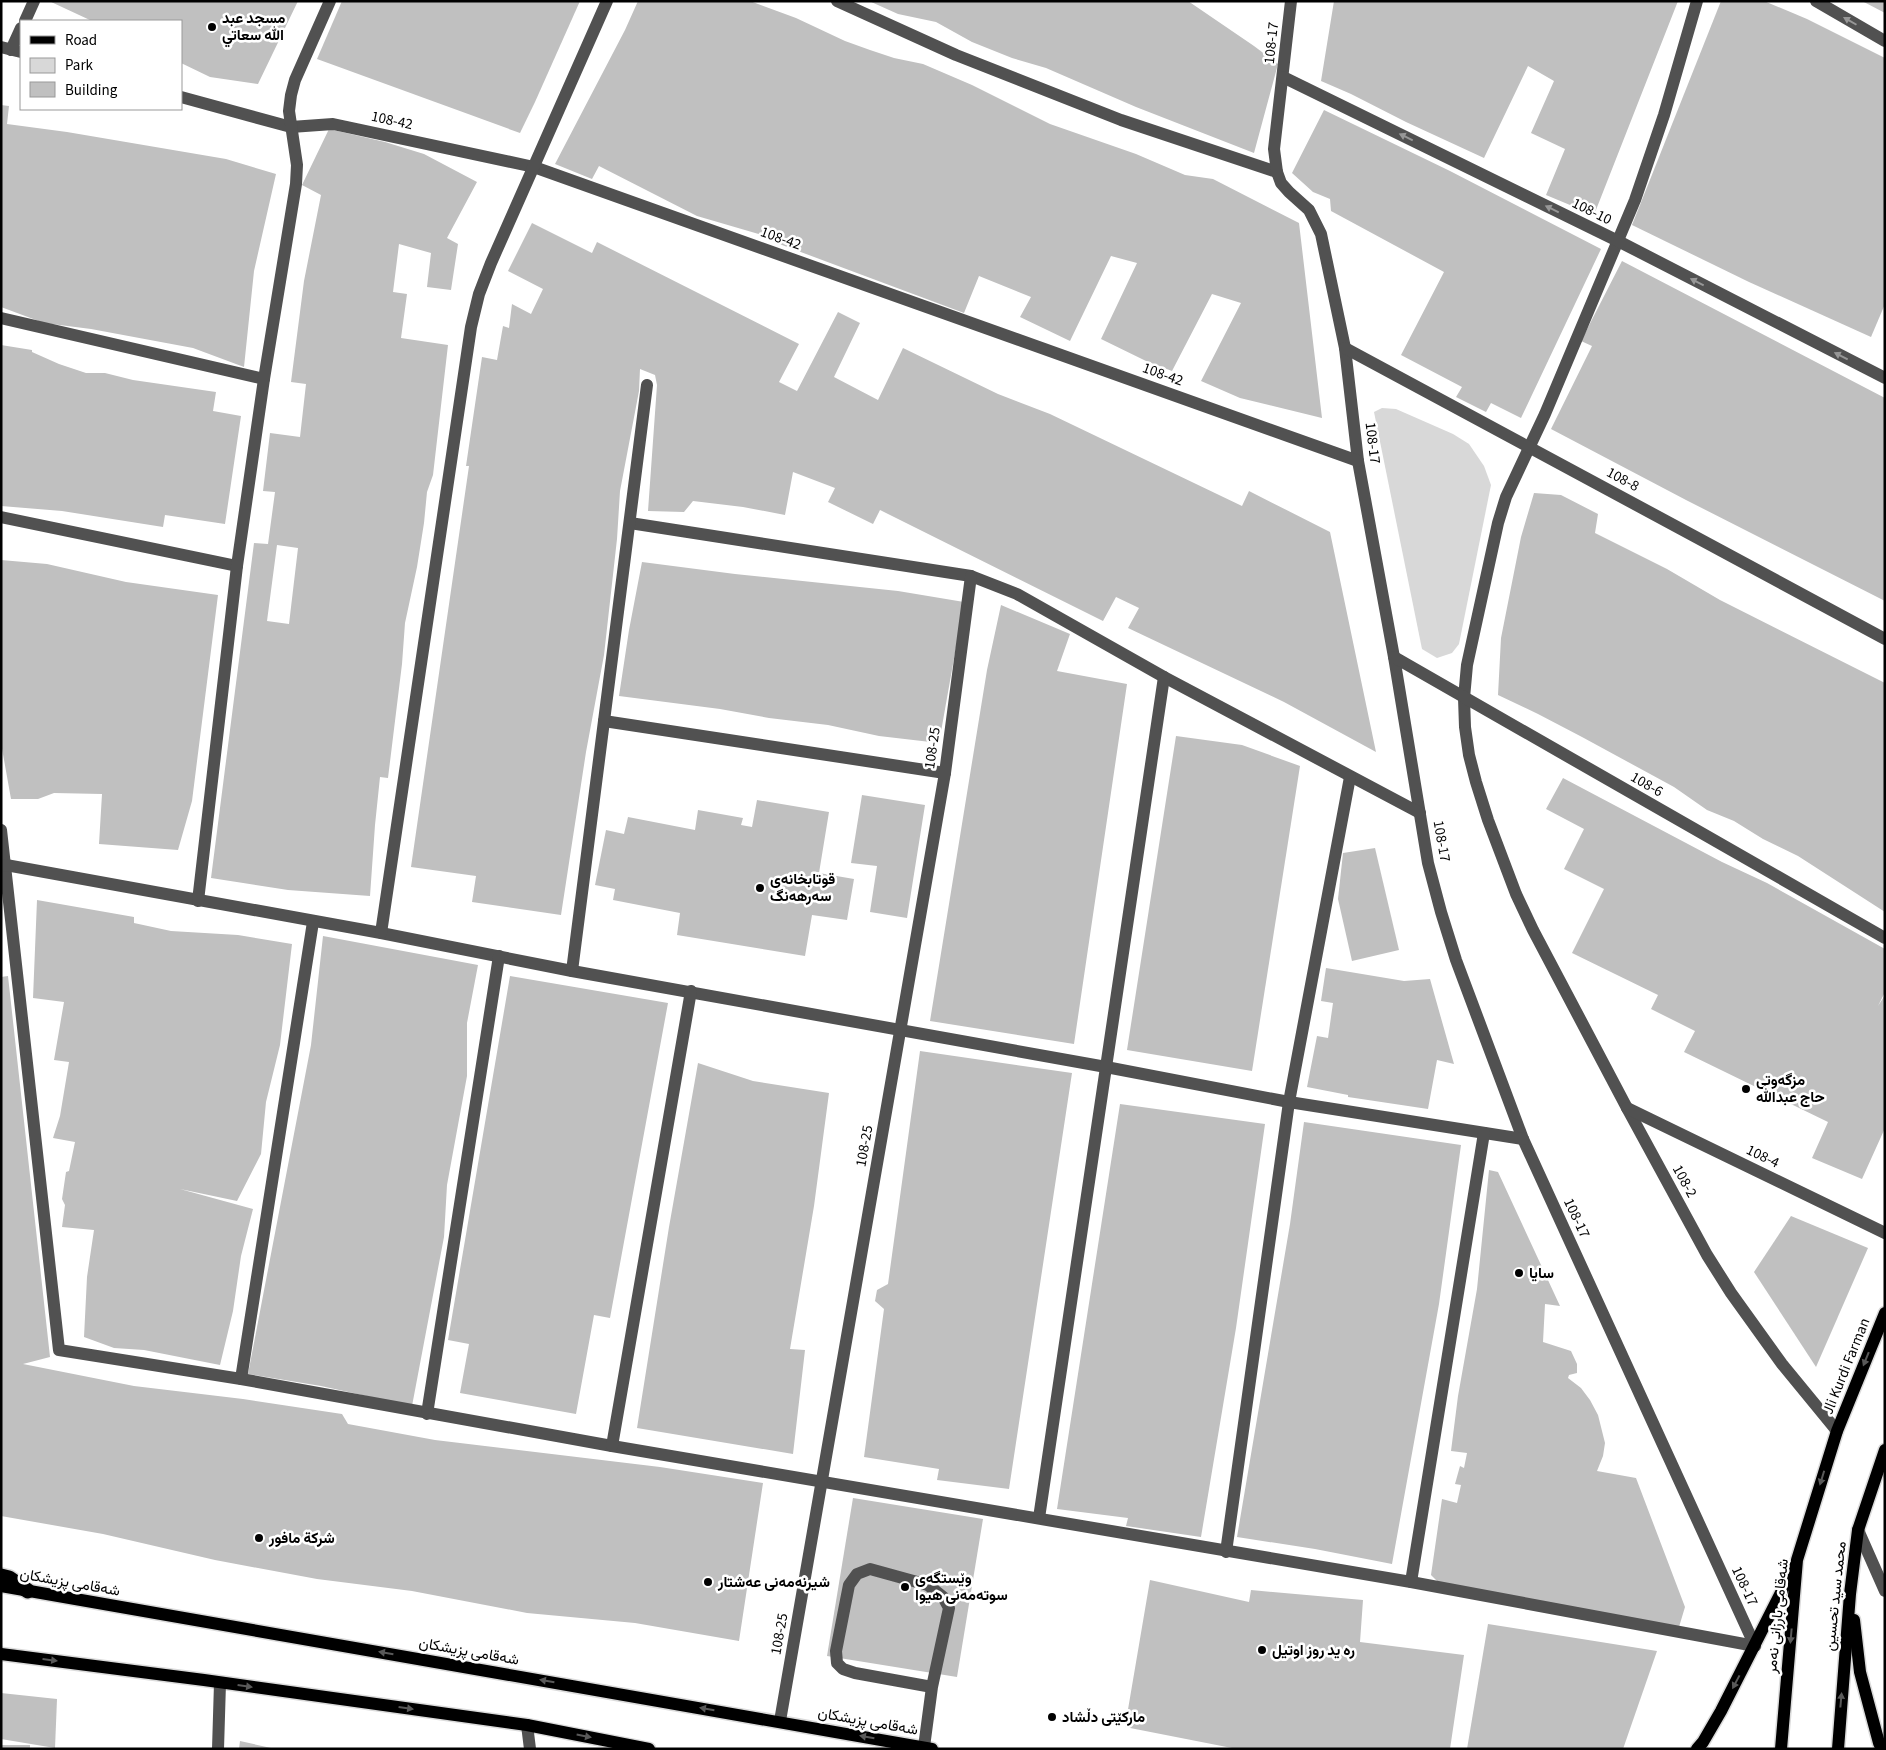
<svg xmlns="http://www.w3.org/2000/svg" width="1886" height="1750" font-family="'Source Sans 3',Vazirmatn,sans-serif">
	<rect width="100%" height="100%" fill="#fff"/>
	<path fill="#d8d8d8" d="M 1382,408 L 1396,409 L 1453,434 L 1469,444 L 1484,466 L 1491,485 L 1459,644 L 1452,653 L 1437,658 L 1422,649 L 1374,412 Z"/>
	<g fill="#c0c0c0" fill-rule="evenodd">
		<path d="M 49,1 L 298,1 L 258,84 L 210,77 L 181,63 L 181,21 L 92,21 Z"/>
		<path d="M 342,1 L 580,1 L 535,102 L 520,133 L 317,59 Z"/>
		<path d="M 638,1 L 750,1 L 796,18 L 845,41 L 870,50 L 894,58 L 923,64 L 972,85 L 1050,124 L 1136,154 L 1185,175 L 1213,179 L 1299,223 L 1322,418 L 1240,398 L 1201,381 L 1241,303 L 1212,294 L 1172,371 L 1146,361 L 1101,339 L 1137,263 L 1111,256 L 1070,341 L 1020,317 L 1031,297 L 979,276 L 964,313 L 782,245 L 762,235 L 697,216 L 599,166 L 592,179 L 555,164 L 625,30 Z"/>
		<path d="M 869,1 L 1188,1 L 1254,46 L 1278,64 L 1254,153 L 1136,107 L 1046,68 L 1012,58 L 972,42 L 936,22 L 898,14 Z"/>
		<path d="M 1334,1 L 1678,1 L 1594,215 L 1546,195 L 1565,149 L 1531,133 L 1554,81 L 1528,66 L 1484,158 L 1406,122 L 1351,94 L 1321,81 Z"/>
		<path d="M 1721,1 L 1764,1 L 1807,19 L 1885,58 L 1885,304 L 1871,337 L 1749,282 L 1632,225 Z"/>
		<path d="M 1862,1 L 1885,1 L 1885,13 Z"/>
		<path d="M 1,105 L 9,106 L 7,124 L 67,132 L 226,159 L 276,174 L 254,271 L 244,367 L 193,348 L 91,329 L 44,323 L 1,307 Z"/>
		<path d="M 1324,110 L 1450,171 L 1601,249 L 1521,418 L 1491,403 L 1486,412 L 1456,397 L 1462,387 L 1401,355 L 1444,272 L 1331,211 L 1330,199 L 1313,192 L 1292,173 Z"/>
		<path d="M 329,129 L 385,142 L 424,154 L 477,182 L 447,238 L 458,244 L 451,290 L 427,287 L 431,253 L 399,244 L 393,292 L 407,294 L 401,338 L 448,345 L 433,475 L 427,492 L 424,523 L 417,567 L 405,623 L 402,664 L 388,778 L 380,777 L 375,825 L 370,896 L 288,890 L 211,878 L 254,543 L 268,544 L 275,492 L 263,491 L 270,433 L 300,437 L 306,384 L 291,382 L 304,281 L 321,195 L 302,185 ZM 277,545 L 298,548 L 289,624 L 267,621 Z"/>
		<path d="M 532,223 L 592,253 L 597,242 L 799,344 L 779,382 L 797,391 L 838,312 L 860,323 L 834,377 L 878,400 L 903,348 L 998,394 L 1050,414 L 1242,506 L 1249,491 L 1330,532 L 1376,752 L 1284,702 L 1128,628 L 1139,608 L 1116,597 L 1103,621 L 880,510 L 873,524 L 828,502 L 835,488 L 793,472 L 785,515 L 743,507 L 693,501 L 684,512 L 648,511 L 657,385 L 655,375 L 640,369 L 639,391 L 620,491 L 617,539 L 604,655 L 586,752 L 561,915 L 472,902 L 476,876 L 411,867 L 469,466 L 466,466 L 482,357 L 497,360 L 503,326 L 509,328 L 512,304 L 531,314 L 543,289 L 508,271 Z"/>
		<path d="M 1622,261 L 1885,398 L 1885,601 L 1686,500 L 1551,429 L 1592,346 L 1581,341 Z"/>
		<path d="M 1,345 L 32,350 L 32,352 L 59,364 L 86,373 L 105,373 L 133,380 L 216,392 L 213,411 L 241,416 L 225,524 L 165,515 L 163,527 L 62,511 L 1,506 Z"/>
		<path d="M 1534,493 L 1561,495 L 1598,514 L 1595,533 L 1667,569 L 1720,600 L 1885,683 L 1885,912 L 1798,856 L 1763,839 L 1734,821 L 1707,810 L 1674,787 L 1582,737 L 1538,714 L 1498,695 L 1501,638 L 1521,537 Z"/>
		<path d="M 1,560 L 47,564 L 126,582 L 218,595 L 192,801 L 178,850 L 99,844 L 102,794 L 54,793 L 38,799 L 11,799 L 1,743 Z"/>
		<path d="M 642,562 L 735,574 L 898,591 L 964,602 L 939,743 L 879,736 L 828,725 L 769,718 L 720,709 L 619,696 L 629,630 Z"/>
		<path d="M 1001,605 L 1070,634 L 1057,671 L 1127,684 L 1074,1044 L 930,1021 L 987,670 Z"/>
		<path d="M 1176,736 L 1242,745 L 1300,766 L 1252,1071 L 1127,1050 Z"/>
		<path d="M 1563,778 L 1722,862 L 1767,883 L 1885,949 L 1885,992 L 1878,1006 L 1885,995 L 1885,1128 L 1862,1179 L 1812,1158 L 1828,1122 L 1684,1052 L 1695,1031 L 1651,1009 L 1658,995 L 1572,953 L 1604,889 L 1564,869 L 1584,829 L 1546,809 Z"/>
		<path d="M 862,795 L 925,805 L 907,918 L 870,912 L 877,866 L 851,863 Z"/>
		<path d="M 757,800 L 829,812 L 819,873 L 854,879 L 847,920 L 812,915 L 805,956 L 677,935 L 680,913 L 613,900 L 615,889 L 595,885 L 606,830 L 624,834 L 628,817 L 695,830 L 698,810 L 743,818 L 741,825 L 752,827 Z"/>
		<path d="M 1375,848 L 1399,950 L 1352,961 L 1338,899 L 1343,853 Z"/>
		<path d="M 37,900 L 134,917 L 134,923 L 171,931 L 238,935 L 292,944 L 280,1045 L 266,1102 L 261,1154 L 237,1201 L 180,1189 L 253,1209 L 241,1256 L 233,1311 L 220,1365 L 144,1350 L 114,1348 L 84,1337 L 87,1277 L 94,1230 L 62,1227 L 65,1205 L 62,1199 L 66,1172 L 69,1171 L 75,1142 L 53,1138 L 60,1116 L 69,1062 L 54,1060 L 64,1002 L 33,998 Z"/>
		<path d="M 323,936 L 478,965 L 467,1023 L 467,1076 L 447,1185 L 444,1237 L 412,1406 L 321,1386 L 248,1374 L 311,1045 Z"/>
		<path d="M 1326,968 L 1404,981 L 1430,979 L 1454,1064 L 1437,1060 L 1428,1109 L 1348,1097 L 1348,1095 L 1307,1087 L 1317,1036 L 1328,1038 L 1333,1003 L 1321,1001 Z"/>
		<path d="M 8,976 L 50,1357 L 23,1364 L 134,1386 L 243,1399 L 342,1414 L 348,1424 L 435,1440 L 660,1467 L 763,1483 L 739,1641 L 635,1623 L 527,1613 L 412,1591 L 317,1579 L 215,1560 L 103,1534 L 1,1516 L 1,977 Z"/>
		<path d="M 510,976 L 668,1003 L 610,1318 L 594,1315 L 576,1414 L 460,1393 L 469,1344 L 448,1340 Z"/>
		<path d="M 920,1051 L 1072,1073 L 1009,1489 L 937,1480 L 939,1469 L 864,1457 L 884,1309 L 875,1301 L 877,1290 L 888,1284 Z"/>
		<path d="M 698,1063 L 753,1081 L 829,1093 L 814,1206 L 790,1349 L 805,1350 L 793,1454 L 637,1428 L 669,1227 Z"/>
		<path d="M 1120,1104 L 1265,1124 L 1236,1328 L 1201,1537 L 1126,1526 L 1128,1518 L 1057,1509 Z"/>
		<path d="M 1304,1122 L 1461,1145 L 1439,1304 L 1392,1564 L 1315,1549 L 1237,1537 L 1290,1224 Z"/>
		<path d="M 1489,1170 L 1498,1172 L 1560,1306 L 1545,1304 L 1543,1342 L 1571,1351 L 1577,1364 L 1577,1373 L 1569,1375 L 1568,1378 L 1581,1388 L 1590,1400 L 1598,1415 L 1605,1443 L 1603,1456 L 1597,1471 L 1636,1478 L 1685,1607 L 1679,1627 L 1439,1583 L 1431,1575 L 1442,1499 L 1457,1503 L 1461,1485 L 1455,1484 L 1460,1466 L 1464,1468 L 1467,1453 L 1451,1451 L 1458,1396 L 1477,1289 Z"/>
		<path d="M 1791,1216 L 1868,1248 L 1816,1367 L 1754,1272 Z"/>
		<path d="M 853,1498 L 983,1519 L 957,1677 L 827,1656 Z"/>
		<path d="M 1150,1580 L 1249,1602 L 1251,1590 L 1363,1600 L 1360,1642 L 1464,1655 L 1450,1749 L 1237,1749 L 1125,1727 Z"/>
		<path d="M 1488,1624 L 1657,1651 L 1623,1749 L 1467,1749 Z"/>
		<path d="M 1,1693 L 57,1699 L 55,1748 L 1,1739 Z"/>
		<path d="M 240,1741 L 271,1748 L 271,1749 L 239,1749 Z"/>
		<rect x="1" y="1745" width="29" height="4"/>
	</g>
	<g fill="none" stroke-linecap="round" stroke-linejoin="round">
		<defs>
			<g id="major">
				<path d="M 1,1586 L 932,1749"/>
				<path d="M 1854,1620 L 1860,1672 L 1879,1743 L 1882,1749"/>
				<path d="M 1,1654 L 204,1680 L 527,1725 L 649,1749"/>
				<path d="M 1697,1749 L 1703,1742 L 1721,1711 L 1794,1567"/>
				<path d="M 1781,1749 L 1797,1560 L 1837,1431 L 1885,1313"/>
				<path d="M 1838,1749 L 1850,1594 L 1858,1530 L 1885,1450"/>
			</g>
			<path id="highway" d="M 1,1576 L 9,1578 L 28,1591"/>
		</defs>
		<use href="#major" stroke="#dbdbdb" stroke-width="15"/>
		<use href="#highway" stroke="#dbdbdb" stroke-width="18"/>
		<g stroke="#515151" stroke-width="12">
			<path d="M 837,1 L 956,55 L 1121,120 L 1277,172"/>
			<path d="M 1291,1 L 1274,149 L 1277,172 L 1281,183 L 1289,192 L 1309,210 L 1321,234 L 1345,348 L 1358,461 L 1394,657 L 1428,863 L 1441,912 L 1456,960 L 1523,1139 L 1755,1646"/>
			<path d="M 1697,1 L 1664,115 L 1635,200 L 1545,414 L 1506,497 L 1498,523 L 1467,665 L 1464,698 L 1465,727 L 1469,755 L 1476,782 L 1488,820 L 1516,894 L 1533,930 L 1627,1108 L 1707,1255 L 1731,1293 L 1782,1364 L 1837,1431"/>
			<path d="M 1816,1 L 1885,41"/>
			<path d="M 25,21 L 34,1"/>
			<path d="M 1,47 L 21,52"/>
			<path d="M 11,50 L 21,28"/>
			<path d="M 1283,77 L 1618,241 L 1885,378"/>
			<path d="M 181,97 L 291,127 L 333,124 L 534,167 L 1358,461"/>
			<path d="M 1,318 L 264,379"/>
			<path d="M 1345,348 L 1885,639"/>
			<path d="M 1,517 L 237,566"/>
			<path d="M 630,523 L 971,576 L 1017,594 L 1164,677 L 1420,813"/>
			<path d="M 1394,657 L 1885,938"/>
			<path d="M 604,721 L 945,773"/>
			<path d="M 1,830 L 59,1350 L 241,1379 L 612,1446 L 1411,1582 L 1755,1646"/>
			<path d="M 1,866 L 6,865 L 381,933 L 572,971 L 1106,1067 L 1289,1102 L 1523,1139"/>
			<path d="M 198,901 L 237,566 L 264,379 L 296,184 L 297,165 L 289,111 L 291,95 L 295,80 L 330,1"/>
			<path d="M 381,933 L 471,327 L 479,294 L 491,263 L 607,1"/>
			<path d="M 572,971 L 647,385"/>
			<path d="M 1627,1108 L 1885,1233"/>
			<path d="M 241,1379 L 313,922"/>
			<path d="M 427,1414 L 499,956"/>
			<path d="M 612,1446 L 691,991"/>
			<path d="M 1039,1518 L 1164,677"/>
			<path d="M 1858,1530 L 1885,1591"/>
			<path d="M 1226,1552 L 1289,1102 L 1350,777"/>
			<path d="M 1411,1582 L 1484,1133"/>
			<path d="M 780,1721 L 945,773 L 971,576"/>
			<path d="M 527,1725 L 530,1749"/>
			<path d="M 924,1747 L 932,1687 L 949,1608 L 943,1597 L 928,1585 L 870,1569 L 857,1574 L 849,1585 L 836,1651 L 837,1663 L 843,1669 L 855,1673 L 932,1687"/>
			<path d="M 218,1749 L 220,1683"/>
		</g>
		<use href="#major" stroke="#000" stroke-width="12"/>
		<use href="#highway" stroke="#000" stroke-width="15"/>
	</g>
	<defs><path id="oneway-solid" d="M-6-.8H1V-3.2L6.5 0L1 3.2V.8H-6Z" transform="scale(1.25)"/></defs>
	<g fill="#979797">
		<use href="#oneway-solid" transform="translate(1850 21) rotate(-150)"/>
		<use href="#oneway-solid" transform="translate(1406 137) rotate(-154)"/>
		<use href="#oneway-solid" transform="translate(1552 209) rotate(-154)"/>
		<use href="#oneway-solid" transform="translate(1697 282) rotate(-153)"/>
		<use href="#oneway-solid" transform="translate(1841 356) rotate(-153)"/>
	</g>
	<g fill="#595959">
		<use href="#oneway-solid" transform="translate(1866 1359) rotate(112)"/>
		<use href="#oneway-solid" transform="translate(1822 1478) rotate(107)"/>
		<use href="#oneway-solid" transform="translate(1791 1636) rotate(95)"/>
		<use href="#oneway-solid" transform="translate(386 1653) rotate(-170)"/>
		<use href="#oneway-solid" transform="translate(50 1660) rotate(7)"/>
		<use href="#oneway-solid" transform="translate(547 1681) rotate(-170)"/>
		<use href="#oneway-solid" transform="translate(1736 1682) rotate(118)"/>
		<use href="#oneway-solid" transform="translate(245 1686) rotate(8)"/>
		<use href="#oneway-solid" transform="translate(1841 1700) rotate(-85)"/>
		<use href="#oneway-solid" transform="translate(406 1708) rotate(8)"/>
		<use href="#oneway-solid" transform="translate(707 1709) rotate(-170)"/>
		<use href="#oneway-solid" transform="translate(584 1736) rotate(11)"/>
		<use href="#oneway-solid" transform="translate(867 1737) rotate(-170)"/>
	</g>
	<g fill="#000" stroke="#fff" stroke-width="2">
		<circle cx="212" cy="27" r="5"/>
		<circle cx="760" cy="888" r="5"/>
		<circle cx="1746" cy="1089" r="5"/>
		<circle cx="1519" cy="1273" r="5"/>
		<circle cx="259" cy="1538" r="5"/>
		<circle cx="708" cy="1582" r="5"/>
		<circle cx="905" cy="1587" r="5"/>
		<circle cx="1262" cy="1650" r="5"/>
		<circle cx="1052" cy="1717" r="5"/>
	</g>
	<g text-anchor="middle" stroke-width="5" stroke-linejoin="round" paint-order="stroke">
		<g font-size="15" font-weight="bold" fill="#000" stroke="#fff" text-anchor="start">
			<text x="222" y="23">مسجد عبد<tspan x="222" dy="17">الله سعاتي</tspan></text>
			<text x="770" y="884">قوتابخانەی<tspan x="770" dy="17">سەرهەنگ</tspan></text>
			<text x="1756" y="1085">مزگەوتی<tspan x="1756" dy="17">حاج عبدالله</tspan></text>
			<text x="1529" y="1278">سايا</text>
			<text x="269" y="1543">شركة مافور</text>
			<text x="915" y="1583">وێستگەی<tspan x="915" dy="17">سوتەمەنی هیوا</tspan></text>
			<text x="718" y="1587">شیرنەمەنی عەشتار</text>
			<text x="1272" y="1655">ره يد روز اوتيل</text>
			<text x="1062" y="1722">مارکێتی دڵشاد</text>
		</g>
		<g font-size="15" fill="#000" stroke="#fff">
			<text transform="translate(1271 43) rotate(-84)" y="5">108-17</text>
			<text transform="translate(392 120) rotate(12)" y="5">108-42</text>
			<text transform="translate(1592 211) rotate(26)" y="5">108-10</text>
			<text transform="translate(781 238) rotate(20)" y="5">108-42</text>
			<text transform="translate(1163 374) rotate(20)" y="5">108-42</text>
			<text transform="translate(1373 443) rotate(83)" y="5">108-17</text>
			<text transform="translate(1623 479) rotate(28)" y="5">108-8</text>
			<text transform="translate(932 748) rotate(-82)" y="5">108-25</text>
			<text transform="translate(1647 784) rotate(30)" y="5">108-6</text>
			<text transform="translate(1442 841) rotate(80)" y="5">108-17</text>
			<text transform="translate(864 1146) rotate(-80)" y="5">108-25</text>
			<text transform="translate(1763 1156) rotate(26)" y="5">108-4</text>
			<text transform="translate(1685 1181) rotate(61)" y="5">108-2</text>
			<text transform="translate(1577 1218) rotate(65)" y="5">108-17</text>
			<text transform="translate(1846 1366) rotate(-68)" y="5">Jli Kurdi Farman</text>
			<text transform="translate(70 1582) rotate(10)" y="5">شەقامی پزیشکان</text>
			<text transform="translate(1745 1586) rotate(65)" y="5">108-17</text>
			<text transform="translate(1835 1596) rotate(-84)" y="5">محمد سید تحسین</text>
			<text transform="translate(1777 1616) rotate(-84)" y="5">شەقامی بارزانی نەمر</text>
			<text transform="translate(779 1634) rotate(-80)" y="5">108-25</text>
			<text transform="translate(469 1651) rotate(10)" y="5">شەقامی پزیشکان</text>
			<text transform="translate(868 1721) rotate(10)" y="5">شەقامی پزیشکان</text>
		</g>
	</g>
	<rect width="1886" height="1750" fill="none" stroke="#000000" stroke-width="5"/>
	<rect x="20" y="20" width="162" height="90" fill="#ffffff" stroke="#999999"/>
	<rect x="30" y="36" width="25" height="8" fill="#000000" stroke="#999999"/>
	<text x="65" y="45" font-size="15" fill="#000000">Road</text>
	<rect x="30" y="58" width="25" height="15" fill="#d8d8d8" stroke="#999999"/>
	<text x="65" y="70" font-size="15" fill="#000000">Park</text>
	<rect x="30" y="82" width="25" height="15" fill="#c0c0c0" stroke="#999999"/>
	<text x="65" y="95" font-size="15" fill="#000000">Building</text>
</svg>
